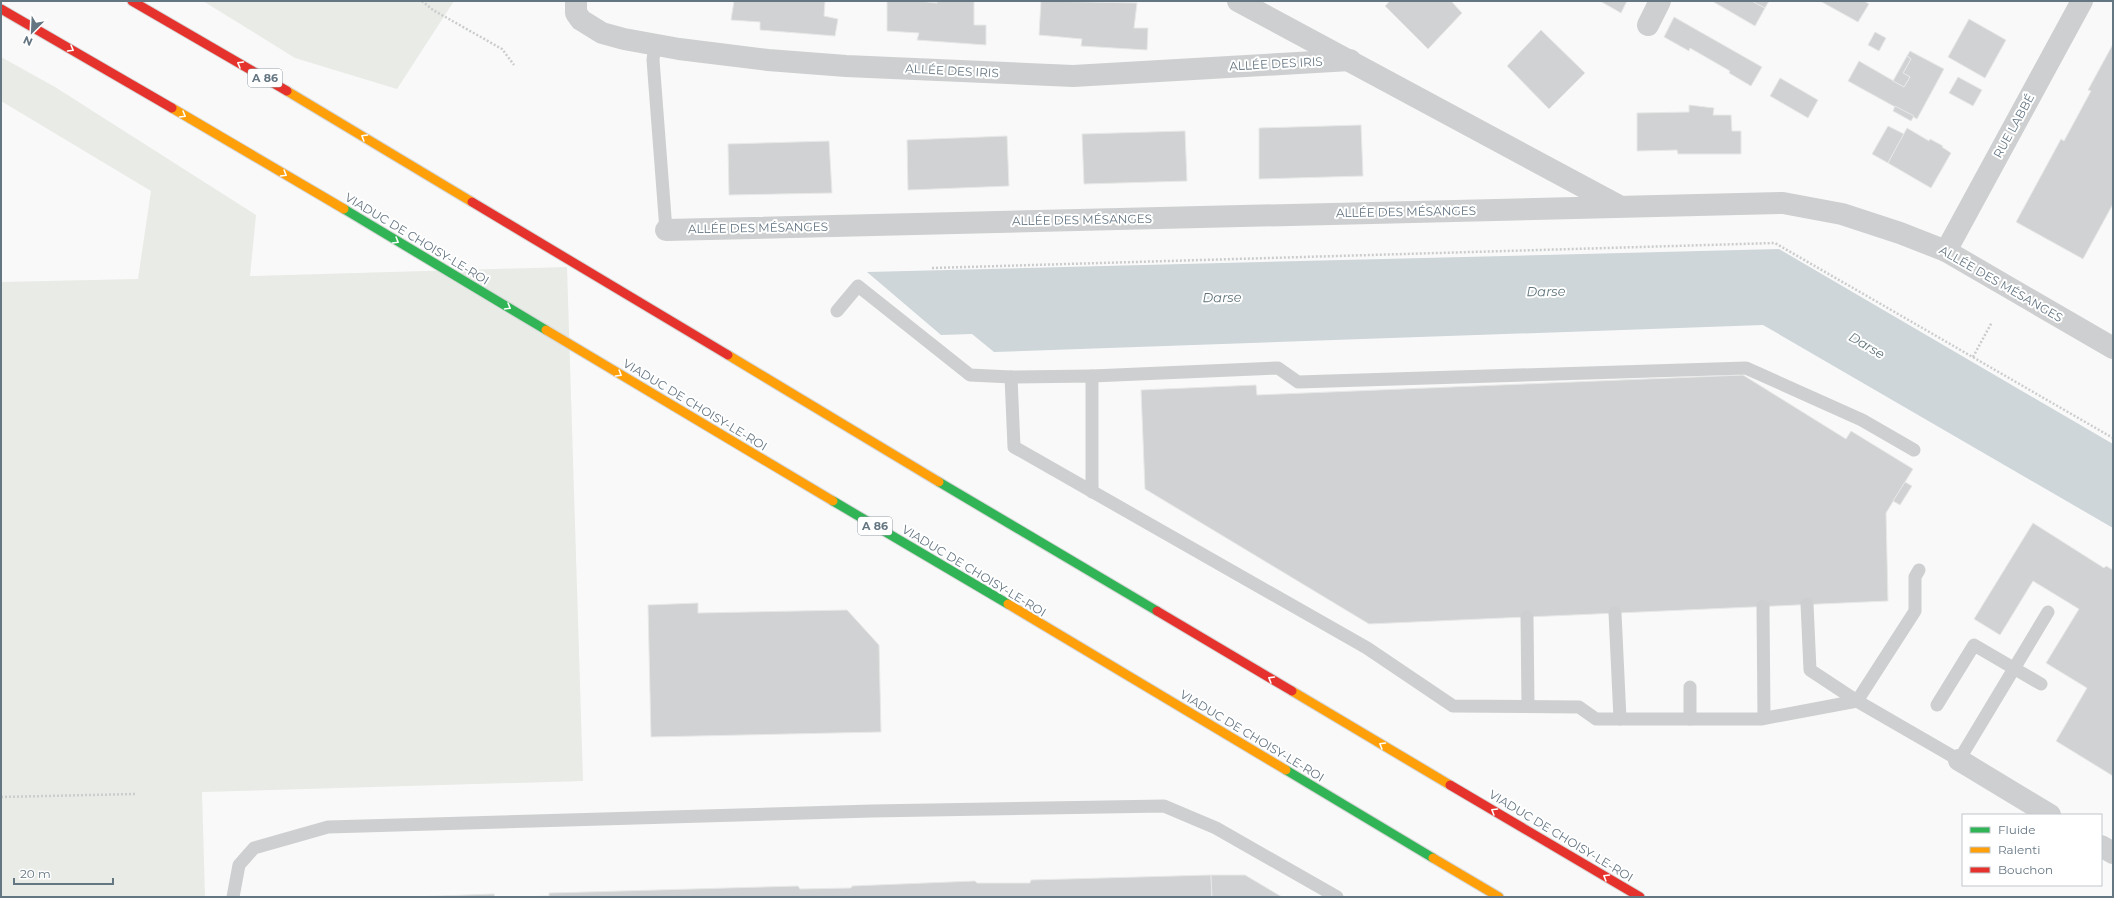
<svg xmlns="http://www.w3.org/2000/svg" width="2114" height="898" font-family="Montserrat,sans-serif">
	<rect width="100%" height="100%" fill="#f9f9f9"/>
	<g fill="#e8ebe6">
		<path d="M 203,1 L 454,1 L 397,89 L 295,58 Z"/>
		<path d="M 1,57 L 55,87 L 256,215 L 250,276 L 567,267 L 583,781 L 202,792 L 205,897 L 1,897 L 1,282 L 138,279 L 151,191 L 1,101 Z"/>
	</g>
	<path fill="#ced6d9" d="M 1779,249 L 2113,444 L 2113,528 L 1763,325 L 994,352 L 972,334 L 941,335 L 867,272 Z"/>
	<g fill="#d0d2d3" stroke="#e8e8e8">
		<path d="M 734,1 L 825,1 L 824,16 L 838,19 L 835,36 L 760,30 L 760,22 L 731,20 Z"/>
		<path d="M 887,1 L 919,1 L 937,3 L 937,1 L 974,1 L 974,25 L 986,25 L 986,45 L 917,40 L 919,33 L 887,31 Z"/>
		<path d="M 1041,1 L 1137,3 L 1134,28 L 1148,28 L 1147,50 L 1081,46 L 1082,39 L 1039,35 Z"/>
		<path d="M 1390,1 L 1451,1 L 1462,13 L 1428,49 L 1385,6 Z"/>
		<path d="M 1600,1 L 1627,1 L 1621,13 Z"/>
		<path d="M 1712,1 L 1752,1 L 1765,8 L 1755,26 Z"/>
		<path d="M 1752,1 L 1769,1 L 1765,8 Z"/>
		<path d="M 1820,1 L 1864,1 L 1869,4 L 1858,22 Z"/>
		<path d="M 1674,17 L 1762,67 L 1751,86 L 1729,73 L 1730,71 L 1690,48 L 1689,51 L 1664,37 Z"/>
		<path d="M 1969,19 L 2006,40 L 1985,78 L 1948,57 Z"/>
		<path d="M 1541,30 L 1585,73 L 1549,109 L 1507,66 Z"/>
		<path d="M 1875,32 L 1886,38 L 1879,51 L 1868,45 Z"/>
		<path d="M 2113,44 L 2113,204 L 2083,259 L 2016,222 L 2061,139 L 2064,141 L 2091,91 L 2088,90 Z"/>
		<path d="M 1910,51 L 1944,69 L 1917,119 L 1848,81 L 1859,61 L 1904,87 L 1910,77 L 1903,73 L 1911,59 L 1907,56 Z"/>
		<path d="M 1907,56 L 1911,59 L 1903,73 L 1910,77 L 1904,87 L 1893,81 Z"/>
		<path d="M 1958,77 L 1982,90 L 1973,106 L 1949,93 Z"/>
		<path d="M 1780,78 L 1818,100 L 1808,118 L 1770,96 Z"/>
		<path d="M 1689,105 L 1714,108 L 1713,115 L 1731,115 L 1732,131 L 1741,131 L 1741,154 L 1678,154 L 1677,150 L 1637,151 L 1637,113 L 1689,112 Z"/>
		<path d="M 1895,106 L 1914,116 L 1911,121 L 1893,111 Z"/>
		<path d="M 1361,125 L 1363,176 L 1259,179 L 1259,128 Z"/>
		<path d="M 1888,126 L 1904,134 L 1888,163 L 1872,154 Z"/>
		<path d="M 1907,128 L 1929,141 L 1930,139 L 1943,146 L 1942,147 L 1951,153 L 1931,188 L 1888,163 Z"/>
		<path d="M 1185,131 L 1187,181 L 1084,184 L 1082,134 Z"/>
		<path d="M 1007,136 L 1009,186 L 908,190 L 907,140 Z"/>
		<path d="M 829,141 L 832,193 L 729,195 L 728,144 Z"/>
		<path d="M 1743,375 L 1846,439 L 1851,431 L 1913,469 L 1886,513 L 1888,601 L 1369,624 L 1145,489 L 1141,390 L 1256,385 L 1257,395 Z"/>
		<path d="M 1905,482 L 1912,486 L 1900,505 L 1893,501 Z"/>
		<path d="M 2033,523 L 2104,568 L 2106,566 L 2113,570 L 2113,776 L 2056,741 L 2087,688 L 2046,663 L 2079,609 L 2033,581 L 2000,635 L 1974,619 Z"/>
		<path d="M 698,603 L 698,613 L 847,610 L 879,645 L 881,732 L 651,737 L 648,605 Z"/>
		<path d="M 1211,875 L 1212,897 L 520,897 L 549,896 L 549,893 L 798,886 L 800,889 L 851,888 L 852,886 L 975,881 L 977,883 L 1030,883 L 1031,880 Z"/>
		<path d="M 1211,875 L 1245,875 L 1282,897 L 1212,897 Z"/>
		<path d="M 494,894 L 495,897 L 413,897 Z"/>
	</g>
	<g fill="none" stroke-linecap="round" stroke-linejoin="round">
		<defs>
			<g id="fast">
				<path d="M 344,209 L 546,330"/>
				<path d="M 939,482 L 1157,611"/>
				<path d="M 833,501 L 1008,604"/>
				<path d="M 1286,770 L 1433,858"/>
			</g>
			<g id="slow">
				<path d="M 287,91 L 472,202"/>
				<path d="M 172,108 L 344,209"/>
				<path d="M 546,330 L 833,501"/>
				<path d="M 728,355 L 939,482"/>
				<path d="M 1008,604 L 1286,770"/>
				<path d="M 1292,691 L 1450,785"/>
				<path d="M 1433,858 L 1499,897"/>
			</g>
			<g id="jam">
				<path d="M 132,1 L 287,91"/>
				<path d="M 1,9 L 172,108"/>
				<path d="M 472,202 L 728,355"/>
				<path d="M 1157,611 L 1292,691"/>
				<path d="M 1450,785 L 1640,897"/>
			</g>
		</defs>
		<use href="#fast" stroke="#d5d6d6" stroke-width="11"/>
		<use href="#slow" stroke="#d5d6d6" stroke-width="11"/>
		<use href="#jam" stroke="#d5d6d6" stroke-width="11"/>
		<g stroke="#cbcccd" stroke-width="2.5" stroke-dasharray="2 2" stroke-linecap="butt">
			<path d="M 422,1 L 433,10 L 502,49 L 514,65"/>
			<path d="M 932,268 L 1775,243 L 2113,438"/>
			<path d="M 1973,357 L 1992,322"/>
			<path d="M 1,797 L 135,794"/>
		</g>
		<g stroke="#cecfd0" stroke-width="13">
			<path d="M 655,45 L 653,60 L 666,230"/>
			<path d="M 837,311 L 858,286 L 970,375 L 1011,377 L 1014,447 L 1367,648 L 1453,706 L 1579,707 L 1596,719 L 1761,719 L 1857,701"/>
			<path d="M 1092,376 L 1278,368 L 1298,382 L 1746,368 L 1862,420 L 1914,450"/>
			<path d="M 1011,377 L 1092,376 L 1092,492"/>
			<path d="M 1919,570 L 1915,577 L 1915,611 L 1857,701 L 1959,760 L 2048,612"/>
			<path d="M 1807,604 L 1810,670 L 1857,701"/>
			<path d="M 1763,606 L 1764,718"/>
			<path d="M 1615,613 L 1620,719"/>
			<path d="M 1527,617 L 1528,706"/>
			<path d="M 1937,705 L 1974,645 L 2041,684"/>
			<path d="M 1690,719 L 1690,687"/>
			<path d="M 233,897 L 239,865 L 254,848 L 328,827 L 872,811 L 1164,806 L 1216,828 L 1337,897"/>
		</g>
		<g stroke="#cecfd0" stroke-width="22">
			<path d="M 576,1 L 576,13 L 581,20 L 602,33 L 624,39 L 679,49 L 768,60 L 846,66 L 1073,76 L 1350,60"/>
			<path d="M 1238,1 L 1619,206"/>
			<path d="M 1648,25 L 1660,1"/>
			<path d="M 666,230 L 1783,203 L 1842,214 L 1900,233 L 1946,251 L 2113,348"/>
			<path d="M 1946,251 L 2082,1"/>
			<path d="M 1959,760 L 2050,815"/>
			<path d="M 2101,846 L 2113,853"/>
		</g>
		<use href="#fast" stroke="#30b455" stroke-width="9"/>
		<use href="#slow" stroke="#ff9f0a" stroke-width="9"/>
		<use href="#jam" stroke="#e5322d" stroke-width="9"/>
	</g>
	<defs><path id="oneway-chevron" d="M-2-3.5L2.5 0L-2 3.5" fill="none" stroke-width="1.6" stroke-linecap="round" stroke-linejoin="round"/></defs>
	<g stroke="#fff">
		<use href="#oneway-chevron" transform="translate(71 49) rotate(30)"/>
		<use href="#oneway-chevron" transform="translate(240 64) rotate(-150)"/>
		<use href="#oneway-chevron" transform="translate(183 115) rotate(30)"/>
		<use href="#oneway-chevron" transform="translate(364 137) rotate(-149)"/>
		<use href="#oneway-chevron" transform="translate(284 174) rotate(31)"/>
		<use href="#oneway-chevron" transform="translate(396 241) rotate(31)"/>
		<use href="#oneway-chevron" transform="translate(508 307) rotate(31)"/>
		<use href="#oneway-chevron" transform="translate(619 374) rotate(31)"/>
		<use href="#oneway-chevron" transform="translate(1271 679) rotate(-149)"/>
		<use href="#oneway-chevron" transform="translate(1382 745) rotate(-149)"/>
		<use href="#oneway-chevron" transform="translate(1494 811) rotate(-149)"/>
		<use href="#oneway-chevron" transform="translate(1606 877) rotate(-149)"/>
	</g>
	<g text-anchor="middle" stroke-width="4" stroke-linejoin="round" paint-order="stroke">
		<g fill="#fff" stroke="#939fa8" stroke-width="1">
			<rect x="248" y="69" width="34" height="18" rx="3"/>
			<rect x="858" y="517" width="34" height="18" rx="3"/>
		</g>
		<g font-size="11" font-weight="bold" fill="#657683">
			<text x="265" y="82">A 86</text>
			<text x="875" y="530">A 86</text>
		</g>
		<g font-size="12" fill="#657683" stroke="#fff">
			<text transform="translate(1276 64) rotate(-3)" y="4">ALLÉE DES IRIS</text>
			<text transform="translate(952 71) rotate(3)" y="4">ALLÉE DES IRIS</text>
			<text transform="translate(2014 126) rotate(-61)" y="4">RUE LABBÉ</text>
			<text transform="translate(1406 212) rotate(-1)" y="4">ALLÉE DES MÉSANGES</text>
			<text transform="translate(1082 220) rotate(-1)" y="4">ALLÉE DES MÉSANGES</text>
			<text transform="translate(758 228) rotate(-1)" y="4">ALLÉE DES MÉSANGES</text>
			<text transform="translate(417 239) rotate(31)" y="4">VIADUC DE CHOISY-LE-ROI</text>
			<text transform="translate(2001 284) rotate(30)" y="4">ALLÉE DES MÉSANGES</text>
			<text transform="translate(695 405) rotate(31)" y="4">VIADUC DE CHOISY-LE-ROI</text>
			<text transform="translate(974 571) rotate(31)" y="4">VIADUC DE CHOISY-LE-ROI</text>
			<text transform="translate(1252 736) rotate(31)" y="4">VIADUC DE CHOISY-LE-ROI</text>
			<text transform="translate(1561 836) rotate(31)" y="4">VIADUC DE CHOISY-LE-ROI</text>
		</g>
		<g font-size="13" font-style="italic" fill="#60757c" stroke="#fff">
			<text transform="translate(1546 291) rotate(-1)" y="5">Darse</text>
			<text transform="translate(1222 297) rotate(-1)" y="5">Darse</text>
			<text transform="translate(1867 345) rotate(30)" y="5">Darse</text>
		</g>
	</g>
	<rect width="2114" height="898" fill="none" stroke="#657683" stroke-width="4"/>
	<rect x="1962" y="814" width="140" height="72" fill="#ffffff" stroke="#c1c8cd"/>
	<rect x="1970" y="827" width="20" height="6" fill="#30b455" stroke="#c1c8cd"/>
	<text x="1998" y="834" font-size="12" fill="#657683">Fluide</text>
	<rect x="1970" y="847" width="20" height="6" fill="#ff9f0a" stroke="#c1c8cd"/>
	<text x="1998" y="854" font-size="12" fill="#657683">Ralenti</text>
	<rect x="1970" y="867" width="20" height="6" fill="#e5322d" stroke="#c1c8cd"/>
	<text x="1998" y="874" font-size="12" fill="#657683">Bouchon</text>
	<g transform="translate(32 32) rotate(204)" stroke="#ffffff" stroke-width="3" paint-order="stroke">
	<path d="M0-3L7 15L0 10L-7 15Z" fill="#657683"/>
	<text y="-6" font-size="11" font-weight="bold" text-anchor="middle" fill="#657683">N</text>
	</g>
	<path d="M14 878v6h99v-6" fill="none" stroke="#657683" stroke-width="2"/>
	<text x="20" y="878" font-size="12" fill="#657683" stroke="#ffffff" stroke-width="3" paint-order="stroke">20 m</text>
</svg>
